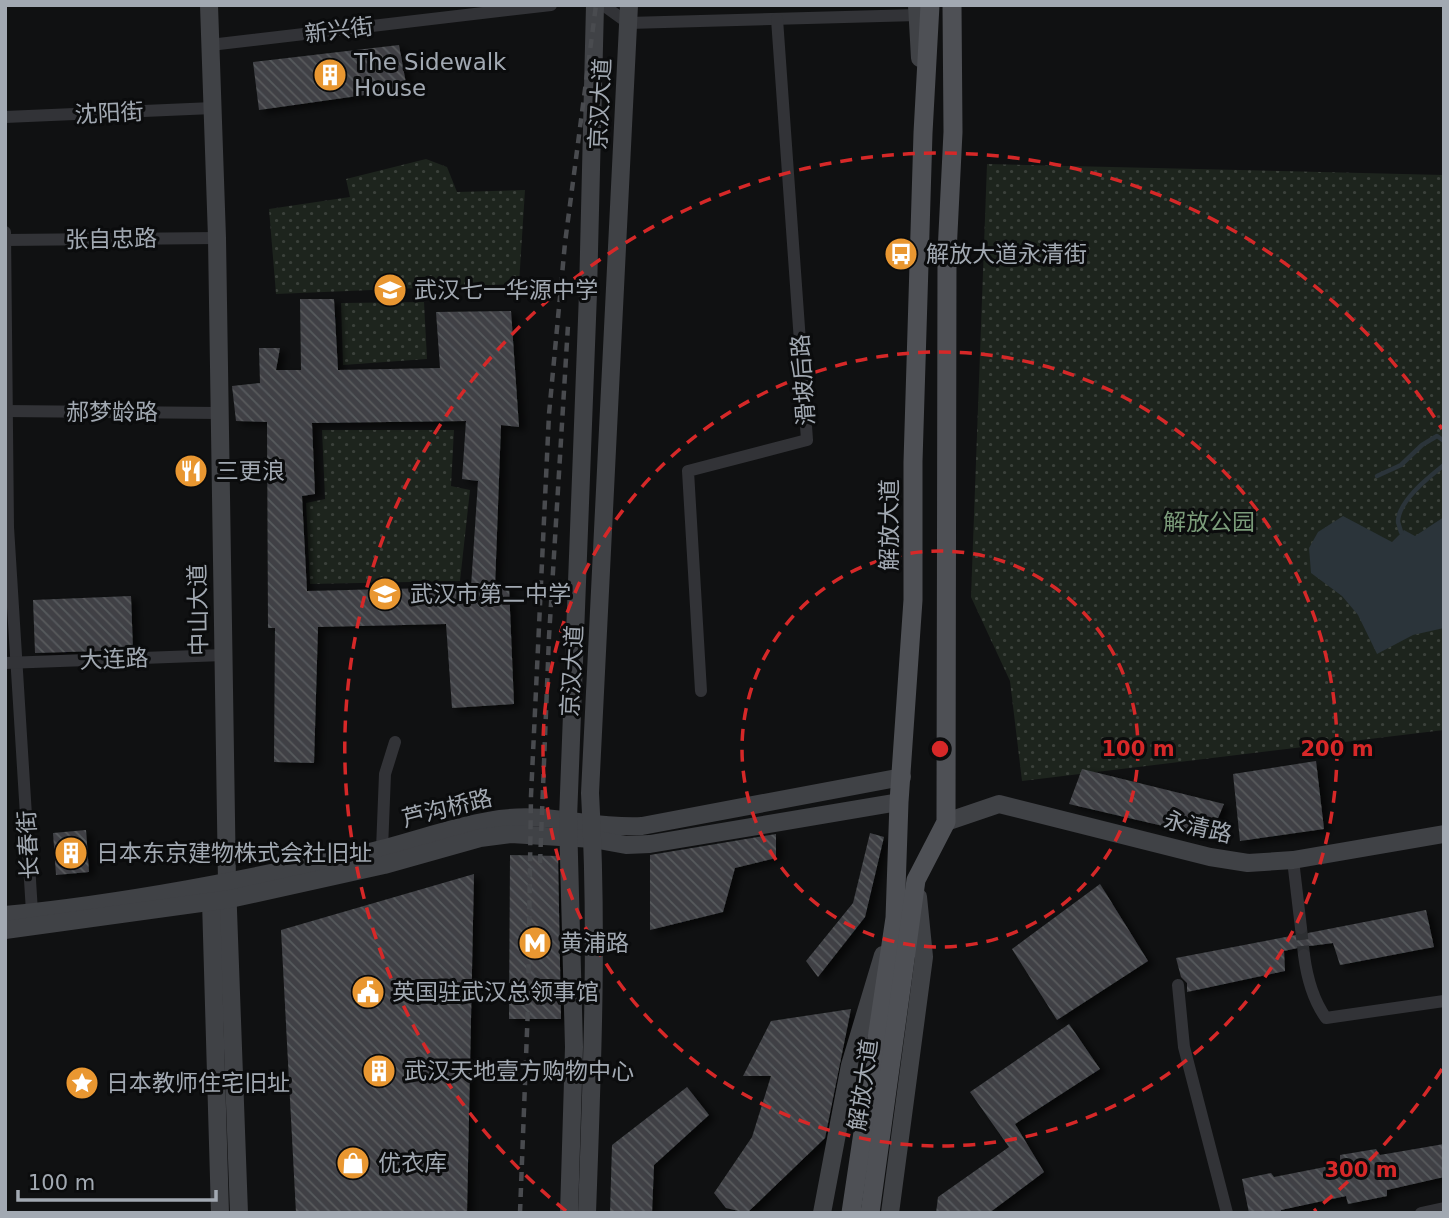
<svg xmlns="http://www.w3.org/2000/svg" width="1449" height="1218" font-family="'DejaVu Sans','Noto Sans SC',sans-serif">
	<defs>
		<pattern id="park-dots" width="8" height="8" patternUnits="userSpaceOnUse" patternTransform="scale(1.75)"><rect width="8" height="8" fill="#1d241d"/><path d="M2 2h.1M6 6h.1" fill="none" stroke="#3b413b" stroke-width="1.8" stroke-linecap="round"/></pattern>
		<pattern id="building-back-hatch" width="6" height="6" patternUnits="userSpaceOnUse" patternTransform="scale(1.75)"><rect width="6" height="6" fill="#3f4145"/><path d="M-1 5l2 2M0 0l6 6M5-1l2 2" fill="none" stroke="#585a5d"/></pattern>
		<filter id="shadow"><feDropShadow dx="6" dy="3.5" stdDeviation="3.5" flood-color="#0009"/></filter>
	</defs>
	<rect width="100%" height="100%" fill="#101112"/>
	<g fill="url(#park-dots)">
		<path d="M 426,159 L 447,167 L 457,192 L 525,190 L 519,284 L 276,294 L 269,209 L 350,197 L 346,179 Z"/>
		<path d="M 987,164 L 1444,175 L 1444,730 L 1022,781 L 1010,681 L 971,597 Z"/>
		<path d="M 424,302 L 427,359 L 343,365 L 341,303 Z"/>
		<path d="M 322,430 L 454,430 L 451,486 L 470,490 L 460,581 L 310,584 L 306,503 L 325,499 Z"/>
	</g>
	<path fill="#2b343a" d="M 1343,516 L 1392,542 L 1404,530 L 1415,536 L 1444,517 L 1444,628 L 1413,635 L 1377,654 L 1358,615 L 1342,596 L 1311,573 L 1309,548 L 1318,532 Z"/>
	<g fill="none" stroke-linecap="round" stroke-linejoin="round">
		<g stroke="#2b343a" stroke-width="4.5">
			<path d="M 1377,476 L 1401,465 L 1422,445 L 1437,436 L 1444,441"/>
			<path d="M 1401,532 C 1401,532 1398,522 1398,522 C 1398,501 1429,477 1444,465"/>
		</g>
	</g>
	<g fill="url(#building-back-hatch)" fill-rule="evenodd" filter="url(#shadow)">
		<path d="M 399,45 L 407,89 L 259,110 L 253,62 Z"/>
		<path d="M 300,299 L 334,299 L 338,370 L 440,368 L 436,312 L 511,311 L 519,427 L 501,425 L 495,587 L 509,586 L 514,704 L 452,708 L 446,624 L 318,627 L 314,763 L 274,762 L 275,628 L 268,628 L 267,422 L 236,421 L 232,386 L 260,383 L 259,348 L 280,348 L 276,370 L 301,370 ZM 466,421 L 462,479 L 478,481 L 471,587 L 307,591 L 302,496 L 315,494 L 312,423 Z"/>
		<path d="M 131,596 L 133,650 L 35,653 L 33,600 Z"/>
		<path d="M 1316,761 L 1324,829 L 1240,841 L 1233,774 Z"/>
		<path d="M 1082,769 L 1224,804 L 1210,837 L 1069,804 Z"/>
		<path d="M 86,830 L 89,872 L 56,875 L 53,833 Z"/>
		<path d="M 870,833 L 884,837 L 865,917 L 818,977 L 806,961 L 853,903 Z"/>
		<path d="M 776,834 L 776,858 L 735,868 L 723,912 L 650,930 L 650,855 Z"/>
		<path d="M 510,855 L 558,856 L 561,1019 L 509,1019 Z"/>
		<path d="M 474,874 L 467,1213 L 296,1213 L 281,930 Z"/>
		<path d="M 1100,884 L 1148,961 L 1057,1020 L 1012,949 Z"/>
		<path d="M 1426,910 L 1434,947 L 1340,965 L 1333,943 L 1302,947 L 1284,951 L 1285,971 L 1187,992 L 1187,983 L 1181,977 L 1176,958 L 1296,935 L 1303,937 L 1308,933 Z"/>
		<path d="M 851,1009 L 825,1138 L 747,1213 L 726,1208 L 714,1193 L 752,1137 L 771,1076 L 743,1076 L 771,1021 Z"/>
		<path d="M 1069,1024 L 1100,1069 L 1015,1124 L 1044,1172 L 989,1213 L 936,1213 L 938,1197 L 1009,1147 L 970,1092 Z"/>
		<path d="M 687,1087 L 709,1115 L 654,1165 L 652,1213 L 610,1213 L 612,1145 Z"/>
		<path d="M 1444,1144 L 1444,1177 L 1387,1190 L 1387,1196 L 1348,1204 L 1346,1196 L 1281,1210 L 1281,1213 L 1249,1213 L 1242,1179 L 1271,1173 L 1274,1177 L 1340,1164 L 1340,1155 L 1376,1149 L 1380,1155 Z"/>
	</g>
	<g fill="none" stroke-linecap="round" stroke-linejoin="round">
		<path stroke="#2d2f32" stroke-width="12" stroke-dasharray="12 6" stroke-linecap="butt" d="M 1301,928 L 1304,955"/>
		<g stroke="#323337" stroke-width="12">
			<path d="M 603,5 L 628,23 L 918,15"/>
			<path d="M 210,45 L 551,5"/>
			<path d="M 5,117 L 213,108"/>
			<path d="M 5,232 L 8,527 L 32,912"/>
			<path d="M 5,240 L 217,238"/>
			<path d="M 5,411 L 218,413"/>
			<path d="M 5,663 L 224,655"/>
			<path d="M 701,691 L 688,471 L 807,440 L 777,19"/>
			<path d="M 382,849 L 385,774 L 395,742"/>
			<path d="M 1293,860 L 1301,928"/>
			<path d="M 1304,955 C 1307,978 1313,1000 1326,1018 L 1444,1001"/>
			<path d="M 1178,985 L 1184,1047 L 1227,1213"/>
			<path d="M 1421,1213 L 1444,1208"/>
		</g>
		<g stroke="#404246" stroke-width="18">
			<path d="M 209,5 L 217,238 L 227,883 L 239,1213"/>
			<path d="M 917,5 L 920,58"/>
			<path d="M 946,822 L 999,804 L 1210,857 L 1248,863 L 1293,860 L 1444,834"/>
			<path d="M 214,890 L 211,901 L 220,1213"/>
			<path d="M 5,915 C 127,903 247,879 366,853 C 410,843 456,825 500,819 C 551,812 593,829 642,826 L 902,777"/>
			<path d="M 5,930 L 230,899 L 384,865 L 480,838 L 511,834 L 593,839 L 626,845 L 650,844 L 899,802"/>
			<path d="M 569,1213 L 574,1047 L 568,819 L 588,293 L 595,5"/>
			<path d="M 587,1213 C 592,1073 598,933 590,793 L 629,5"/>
			<path d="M 822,1213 L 850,1065 L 883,955"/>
			<path d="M 890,1213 L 924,957 L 918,897"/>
		</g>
		<g stroke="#4e5055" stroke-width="19">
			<path d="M 851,1213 L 895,918 L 899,802 L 913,600 L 913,462 L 923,133 L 930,5"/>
			<path d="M 870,1213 L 916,880 L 946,822 L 947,253 L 953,132 L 952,5"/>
		</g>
		<g stroke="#494b4f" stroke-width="4.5" stroke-dasharray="9 7" stroke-linecap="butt">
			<path d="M 540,863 L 549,637 L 568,325"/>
			<path d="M 520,1213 L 528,1006 L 531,796 L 549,414 L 565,243 L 596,5"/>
		</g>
	</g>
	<g fill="none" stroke="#d62828" stroke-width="3.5" stroke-dasharray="12 9">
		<circle cx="940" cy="749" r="198"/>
		<circle cx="940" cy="749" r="397"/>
		<path d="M1442 1069A595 595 0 0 1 1314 1211M566 1211A595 595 0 1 1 1442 429"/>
	</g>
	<defs>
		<symbol id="building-disc" viewBox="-11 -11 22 22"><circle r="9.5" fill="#e99731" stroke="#0b0c0d"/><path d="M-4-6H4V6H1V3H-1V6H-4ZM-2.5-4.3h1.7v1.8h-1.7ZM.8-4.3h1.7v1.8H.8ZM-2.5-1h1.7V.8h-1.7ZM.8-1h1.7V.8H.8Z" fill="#fff"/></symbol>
		<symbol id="bus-disc" viewBox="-11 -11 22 22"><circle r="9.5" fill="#e99731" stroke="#0b0c0d"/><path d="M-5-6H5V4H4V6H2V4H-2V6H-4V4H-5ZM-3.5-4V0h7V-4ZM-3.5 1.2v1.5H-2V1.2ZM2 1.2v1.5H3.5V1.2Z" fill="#fff"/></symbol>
		<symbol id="school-disc" viewBox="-11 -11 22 22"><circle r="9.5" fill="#e99731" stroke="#0b0c0d"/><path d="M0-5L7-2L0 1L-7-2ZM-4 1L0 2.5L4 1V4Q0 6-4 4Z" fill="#fff"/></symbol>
		<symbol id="restaurant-disc" viewBox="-11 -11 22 22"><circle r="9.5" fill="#e99731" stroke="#0b0c0d"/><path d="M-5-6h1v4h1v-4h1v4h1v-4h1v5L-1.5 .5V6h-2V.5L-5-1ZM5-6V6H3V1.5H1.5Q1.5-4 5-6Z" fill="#fff"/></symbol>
		<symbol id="metro-disc" viewBox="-11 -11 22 22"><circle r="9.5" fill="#e99731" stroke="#0b0c0d"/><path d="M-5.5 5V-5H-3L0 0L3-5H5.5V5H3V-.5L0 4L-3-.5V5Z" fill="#fff"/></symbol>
		<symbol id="civic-disc" viewBox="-11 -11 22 22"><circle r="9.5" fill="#e99731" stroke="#0b0c0d"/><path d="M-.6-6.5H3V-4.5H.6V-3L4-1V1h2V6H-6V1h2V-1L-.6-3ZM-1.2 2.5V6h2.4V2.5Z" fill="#fff"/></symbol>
		<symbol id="sight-disc" viewBox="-11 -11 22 22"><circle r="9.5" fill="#e99731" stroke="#0b0c0d"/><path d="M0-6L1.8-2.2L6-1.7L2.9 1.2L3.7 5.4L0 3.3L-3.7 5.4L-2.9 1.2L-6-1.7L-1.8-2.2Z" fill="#fff"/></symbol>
		<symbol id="shop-disc" viewBox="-11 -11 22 22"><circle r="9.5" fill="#e99731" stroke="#0b0c0d"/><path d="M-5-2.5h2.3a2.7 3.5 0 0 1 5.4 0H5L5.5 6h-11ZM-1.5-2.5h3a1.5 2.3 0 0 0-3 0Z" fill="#fff"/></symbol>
	</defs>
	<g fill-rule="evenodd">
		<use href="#building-disc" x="311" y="56" width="38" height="38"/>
		<use href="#bus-disc" x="882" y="235" width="38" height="38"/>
		<use href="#school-disc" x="371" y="271" width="38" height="38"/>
		<use href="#restaurant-disc" x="172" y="452" width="38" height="38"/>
		<use href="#school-disc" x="366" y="575" width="38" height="38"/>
		<use href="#building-disc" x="52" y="834" width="38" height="38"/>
		<use href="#metro-disc" x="516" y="924" width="38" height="38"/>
		<use href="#civic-disc" x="349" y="973" width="38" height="38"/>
		<use href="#building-disc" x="360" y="1052" width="38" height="38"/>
		<use href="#sight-disc" x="63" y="1064" width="38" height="38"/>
		<use href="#shop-disc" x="334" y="1144" width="38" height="38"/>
	</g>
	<g text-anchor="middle" stroke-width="6" stroke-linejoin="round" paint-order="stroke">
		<g font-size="23" fill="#a2a9b2" stroke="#0b0c0d">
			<text transform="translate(339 30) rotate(-7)" y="8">新兴街</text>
			<text transform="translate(600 104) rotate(-87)" y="8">京汉大道</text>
			<text transform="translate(109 113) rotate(-3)" y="8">沈阳街</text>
			<text transform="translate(111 239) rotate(-1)" y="8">张自忠路</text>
			<text transform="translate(803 380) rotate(-94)" y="8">滑坡后路</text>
			<text x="112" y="420">郝梦龄路</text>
			<text transform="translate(889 525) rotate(-90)" y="8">解放大道</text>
			<text transform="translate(198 610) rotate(-91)" y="8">中山大道</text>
			<text transform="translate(114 659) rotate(-2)" y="8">大连路</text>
			<text transform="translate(572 671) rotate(-87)" y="8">京汉大道</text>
			<text transform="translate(447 808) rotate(-14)" y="8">芦沟桥路</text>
			<text transform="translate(1198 827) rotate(13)" y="8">永清路</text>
			<text transform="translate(28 845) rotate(-93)" y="8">长春街</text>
			<text transform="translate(863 1085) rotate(-82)" y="8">解放大道</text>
		</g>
		<g font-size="23" fill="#a2a9b2" stroke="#0b0c0d" text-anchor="start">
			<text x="354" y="70">The Sidewalk<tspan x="354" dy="26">House</tspan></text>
			<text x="926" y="262">解放大道永清街</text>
			<text x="414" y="298">武汉七一华源中学</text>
			<text x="216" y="479">三更浪</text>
			<text x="410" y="602">武汉市第二中学</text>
			<text x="96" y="861">日本东京建物株式会社旧址</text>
			<text x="560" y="951">黄浦路</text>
			<text x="392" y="1000">英国驻武汉总领事馆</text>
			<text x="404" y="1079">武汉天地壹方购物中心</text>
			<text x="106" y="1091">日本教师住宅旧址</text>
			<text x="378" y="1171">优衣库</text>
		</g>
		<g font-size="23" fill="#7b9c7a" stroke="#0b0c0d">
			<text x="1209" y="530">解放公园</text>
		</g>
	</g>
	<circle cx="940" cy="749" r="10" fill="#d62828" stroke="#0b0c0d" stroke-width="3.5"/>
	<g font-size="21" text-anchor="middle" font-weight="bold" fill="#d62828" stroke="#0b0c0d" stroke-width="6" stroke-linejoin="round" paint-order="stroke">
		<text x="1138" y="756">100 m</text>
		<text x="1337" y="756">200 m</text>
		<text x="1361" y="1177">300 m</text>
	</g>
	<rect width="1449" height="1218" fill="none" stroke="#a2a9b2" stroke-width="14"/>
	<path d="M18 1190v10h198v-10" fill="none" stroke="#a2a9b2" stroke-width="3.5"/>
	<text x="28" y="1190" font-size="21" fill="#a2a9b2" stroke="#0b0c0d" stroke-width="5" paint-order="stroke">100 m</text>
</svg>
